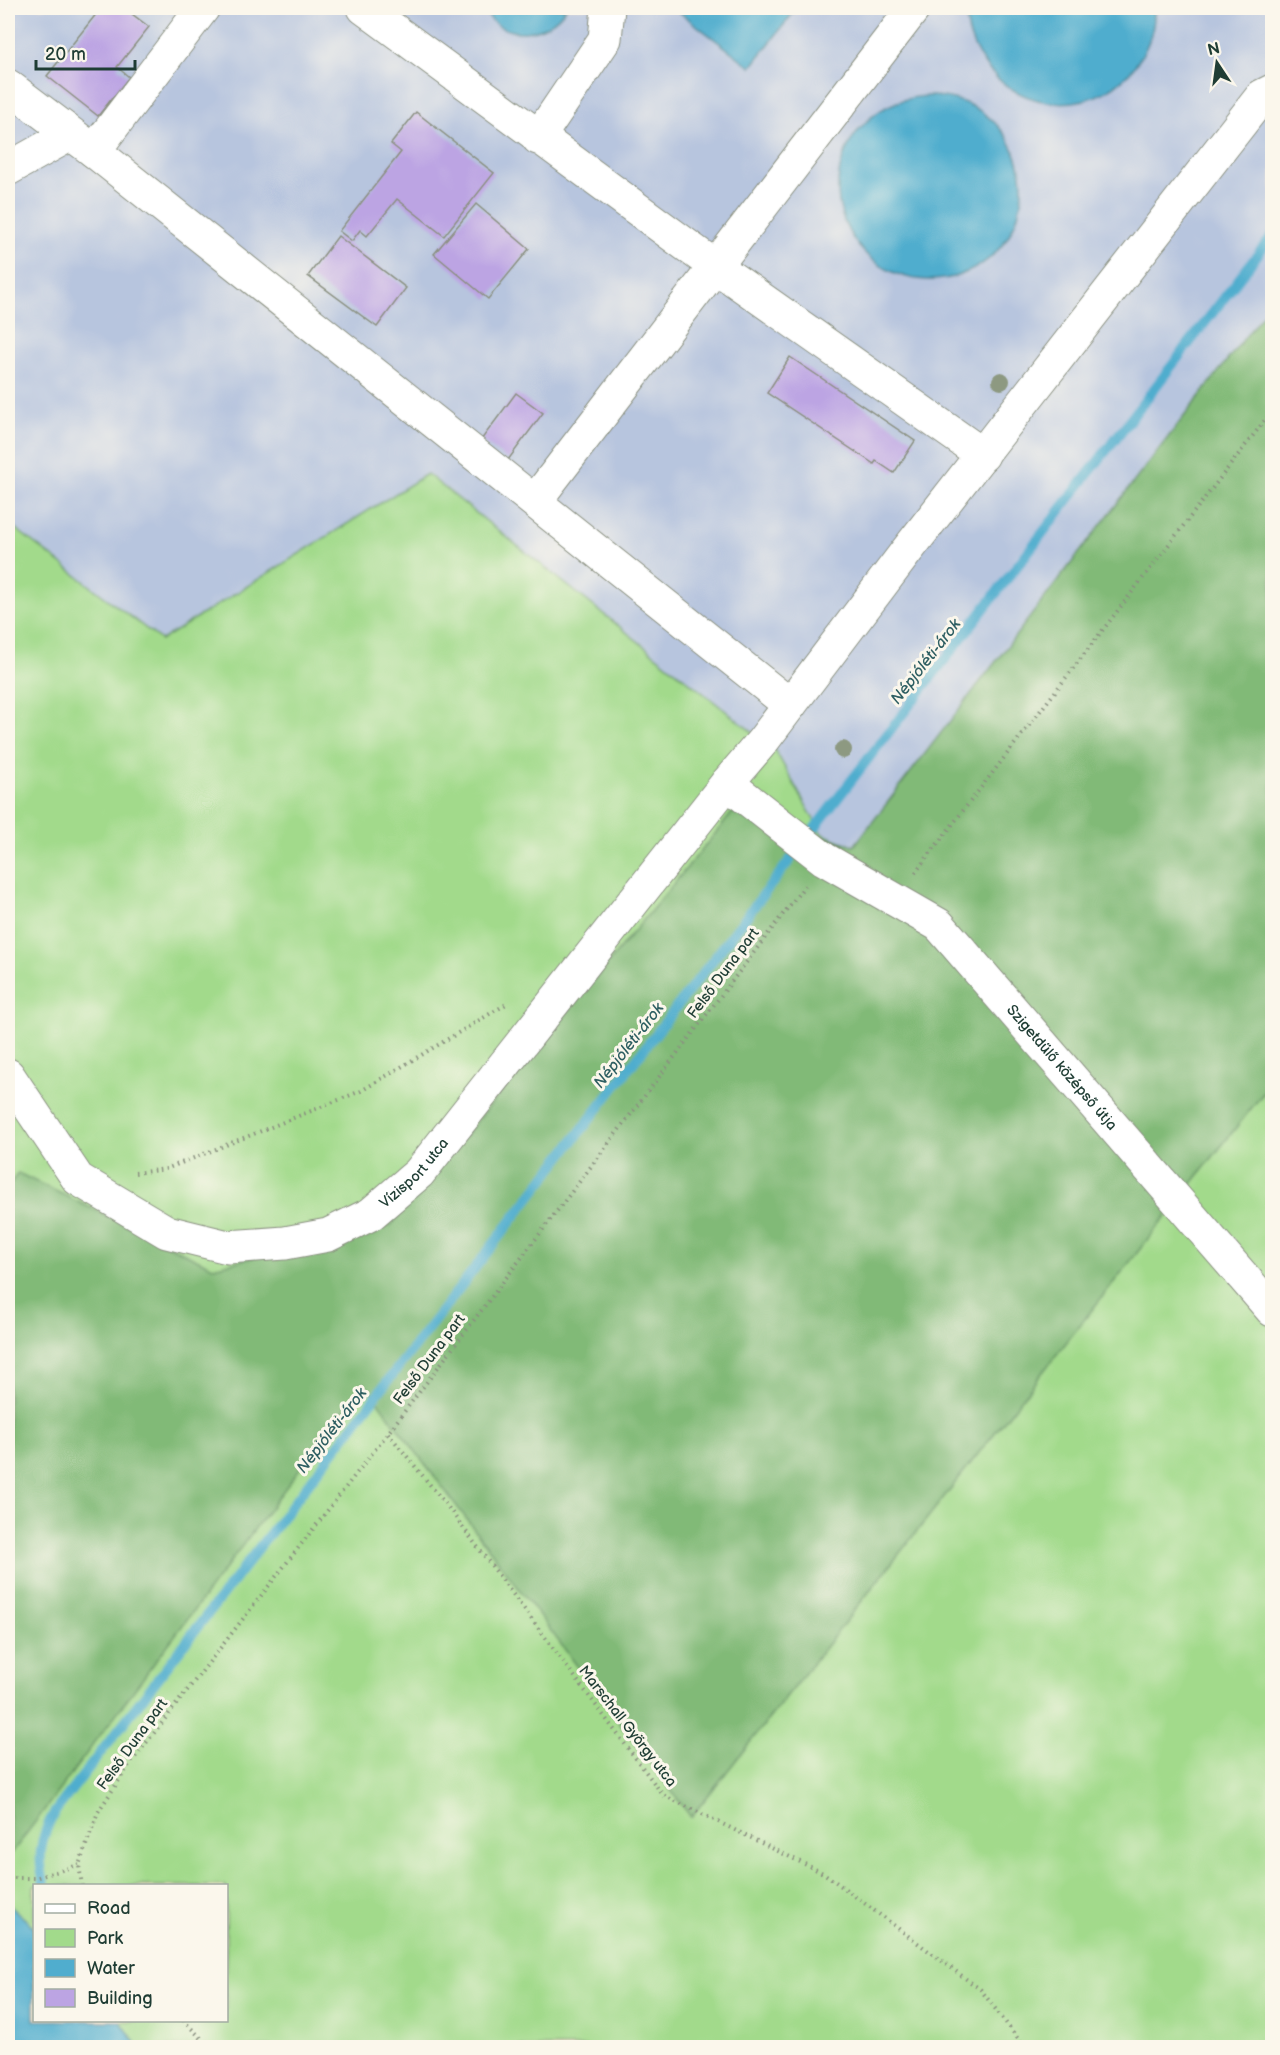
<svg xmlns="http://www.w3.org/2000/svg" width="1280" height="2055" font-family="'Balsamiq Sans',sans-serif">
	<rect width="100%" height="100%" fill="#fbf7ec"/>
	<filter id="ink" filterUnits="userSpaceOnUse"><feTurbulence type="fractalNoise" baseFrequency=".0167" numOctaves="2"/><feDisplacementMap in="SourceGraphic" scale="12" xChannelSelector="R" yChannelSelector="G"/><feConvolveMatrix kernelMatrix="1 2 1 2 8 2 1 2 1" color-interpolation-filters="sRGB"/></filter>
	<filter id="wash" filterUnits="userSpaceOnUse"><feTurbulence type="fractalNoise" baseFrequency=".008" numOctaves="4" result="noise"/><feDisplacementMap in="SourceGraphic" scale="24" xChannelSelector="R" yChannelSelector="G"/><feGaussianBlur stdDeviation="1.35" result="paint"/><feColorMatrix in="noise" values="0 0 0 0 0 0 0 0 0 0 0 0 0 0 0 0 0 1.4 0 .05"/><feComposite in="paint" operator="in"/></filter>
	<g filter="url(#wash)">
		<rect width="100%" height="100%" fill="#f4e4cb"/>
		<path fill="#b7c5de" d="M 8,8 L 1272,8 L 1272,302 L 854,846 L 822,834 L 775,750 L 428,474 L 161,640 L 8,523 Z"/>
		<g fill="#a2da8b" stroke="#608c60" stroke-width="1.5">
			<path d="M 427,474 L 775,750 L 822,834 L 854,846 L 733,812 L 391,1225 L 213,1267 L 18,1174 L 8,1187 L 8,523 L 161,640 Z"/>
			<path d="M 1272,1082 L 1272,2047 L 139,2047 L 120,2021 L 226,2020 L 226,1886 L 34,1886 L 34,1927 L 8,1904 L 8,1855 L 9,1856 L 364,1382 L 691,1817 Z"/>
		</g>
		<path fill="#81ba77" stroke="#507c56" stroke-width="1.5" d="M 1272,302 L 1272,1082 L 691,1817 L 364,1383 L 9,1857 L 8,1187 L 18,1173 L 213,1267 L 391,1225 L 733,812 L 854,846 Z"/>
		<g fill="#50adce" stroke="#387581" stroke-width="1.5">
			<path d="M 483,8 L 566,8 C 548,37 500,43 483,8 Z"/>
			<path d="M 674,8 L 797,8 L 751,67 Z"/>
			<path d="M 967,8 L 1154,8 C 1155,26 1149,45 1139,60 C 1103,117 1019,117 982,60 C 972,45 965,26 967,8 Z"/>
			<circle cx="930" cy="188" r="92"/>
			<path d="M 8,1904 L 34,1927 L 34,2020 L 120,2021 L 139,2047 L 8,2047 Z"/>
		</g>
		<g fill="none" stroke-linecap="round" stroke-linejoin="round">
			<path stroke="#50adce" stroke-width="10" d="M 45,1886 C 37,1858 40,1838 54,1813 L 1272,236"/>
		</g>
		<g id="blocks">
			<g fill="#bca4e3">
				<path d="M 101,8 L 124,8 L 149,27 L 117,67 L 129,77 L 98,116 L 47,76 Z"/>
				<path d="M 416,112 L 494,173 L 444,236 L 397,199 L 367,236 L 360,230 L 352,241 L 339,231 L 401,152 L 391,144 Z"/>
				<path d="M 476,204 L 529,249 L 488,299 L 434,254 Z"/>
				<path d="M 338,236 L 406,288 L 377,327 L 308,276 Z"/>
				<path d="M 790,357 L 915,441 L 894,473 L 876,461 L 874,464 L 767,393 Z"/>
				<path d="M 516,393 L 543,413 L 508,460 L 481,440 Z"/>
			</g>
		</g>
	</g>
	<g filter="url(#ink)">
		<use href="#blocks" fill-opacity="0" stroke="#8a9080" stroke-width="1.5"/>
		<g fill="none" stroke-linecap="round" stroke-linejoin="round">
			<defs>
				<g id="minor">
					<path d="M 364,8 L 716,267 L 983,455"/>
					<path d="M 8,86 L 94,151 L 790,705"/>
					<path d="M 538,138 L 605,39 L 608,8"/>
					<path d="M 94,151 L 203,8"/>
					<path d="M 8,169 L 69,135"/>
					<path d="M 535,501 L 914,8"/>
					<path id="s1" d="M 727,783 L 824,859 L 939,925 L 1272,1310"/>
					<path id="s2" d="M 8,1075 L 78,1179 L 167,1232 L 228,1247 L 285,1243 L 328,1235 L 371,1214 L 419,1173 L 727,783 L 762,742 L 906,552 L 1262,96 L 1272,91"/>
				</g>
			</defs>
			<use href="#minor" stroke="#8a9080" stroke-width="35"/>
			<g stroke="#8a9080" stroke-width="4" stroke-dasharray="1.5 4.5" stroke-linecap="butt">
				<path d="M 915,873 L 1272,411"/>
				<path d="M 135,1173 L 166,1169 L 361,1091 L 508,1003"/>
				<path d="M 388,1433 L 444,1502 L 663,1795 L 825,1874 L 981,1990 L 1025,2048"/>
				<path d="M 8,1878 L 35,1878 L 79,1865"/>
				<path d="M 82,1886 L 79,1865 L 98,1812 L 129,1765 L 388,1433 L 806,884"/>
				<path d="M 183,2020 L 211,2048"/>
			</g>
			<use href="#minor" stroke="#fff" stroke-width="33"/>
		</g>
		<g fill="#8d9981">
			<circle cx="1001" cy="381" r="9"/>
			<circle cx="843" cy="750" r="9"/>
		</g>
	</g>
	<g text-anchor="middle" stroke-width="6" stroke-linejoin="round" paint-order="stroke">
		<g font-size="15" fill="#1f3d34" stroke="#fbf7ec">
			<text transform="translate(723 973) rotate(-53)" y="5">Felső Duna part</text>
			<text dy="5" stroke="none"><textPath href="#s1" startOffset="444">Szigetdűlő középső útja</textPath></text>
			<text dy="5" stroke="none"><textPath href="#s2" startOffset="500">Vízisport utca</textPath></text>
			<text transform="translate(429 1359) rotate(-53)" y="5">Felső Duna part</text>
			<text transform="translate(628 1726) rotate(52)" y="5">Marschall György utca</text>
			<text transform="translate(132 1744) rotate(-54)" y="5">Felső Duna part</text>
		</g>
		<g font-size="16" font-style="italic" fill="#2e5f62" stroke="#fbf7ec">
			<text transform="translate(925 661) rotate(-52)" y="6">Népjóléti-árok</text>
			<text transform="translate(628 1045) rotate(-52)" y="6">Népjóléti-árok</text>
			<text transform="translate(331 1430) rotate(-52)" y="6">Népjóléti-árok</text>
		</g>
	</g>
	<rect width="1280" height="2055" fill="none" stroke="#fbf7ec" stroke-width="30"/>
	<rect x="33" y="1884" width="195" height="138" fill="#fbf7ec" stroke="#a3ada2" stroke-width="1.5"/>
	<rect x="45" y="1904" width="30" height="9" fill="#ffffff" stroke="#a3ada2" stroke-width="1.5"/>
	<text x="87" y="1914" font-size="18" fill="#1f3d34">Road</text>
	<rect x="45" y="1929" width="30" height="18" fill="#a2da8b" stroke="#a3ada2" stroke-width="1.5"/>
	<text x="87" y="1944" font-size="18" fill="#1f3d34">Park</text>
	<rect x="45" y="1959" width="30" height="18" fill="#50adce" stroke="#a3ada2" stroke-width="1.5"/>
	<text x="87" y="1974" font-size="18" fill="#1f3d34">Water</text>
	<rect x="45" y="1989" width="30" height="18" fill="#bca4e3" stroke="#a3ada2" stroke-width="1.5"/>
	<text x="87" y="2004" font-size="18" fill="#1f3d34">Building</text>
	<g transform="translate(1217 63) rotate(347)" stroke="#fbf7ec" stroke-width="4.5" paint-order="stroke">
	<path d="M0-4.5L10 22L0 15L-10 22Z" fill="#1f3d34"/>
	<text y="-9" font-size="16" font-weight="bold" text-anchor="middle" fill="#1f3d34">N</text>
	</g>
	<path d="M36 60v9h99v-9" fill="none" stroke="#1f3d34" stroke-width="3"/>
	<text x="45" y="60" font-size="18" fill="#1f3d34" stroke="#fbf7ec" stroke-width="4.5" paint-order="stroke">20 m</text>
</svg>
